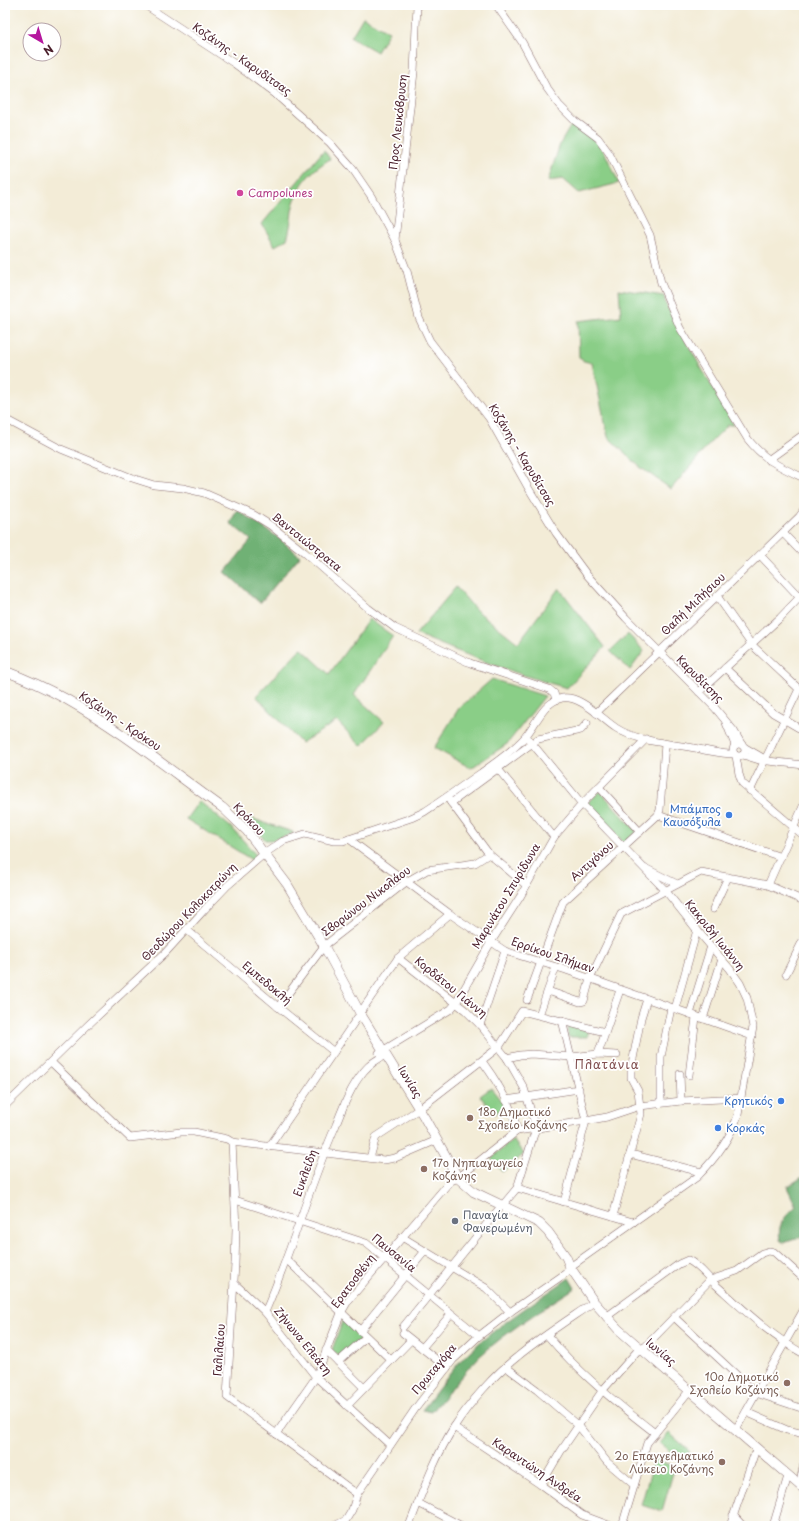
<svg xmlns="http://www.w3.org/2000/svg" width="809" height="1531" font-family="'Playpen Sans',sans-serif">
	<rect width="100%" height="100%" fill="#fff"/>
	<filter id="ink" filterUnits="userSpaceOnUse"><feTurbulence type="fractalNoise" baseFrequency=".025" numOctaves="2"/><feDisplacementMap in="SourceGraphic" scale="8" xChannelSelector="R" yChannelSelector="G"/><feConvolveMatrix kernelMatrix="1 2 1 2 8 2 1 2 1" color-interpolation-filters="sRGB"/></filter>
	<filter id="wash" filterUnits="userSpaceOnUse"><feTurbulence type="fractalNoise" baseFrequency=".012" numOctaves="4" result="noise"/><feDisplacementMap in="SourceGraphic" scale="16" xChannelSelector="R" yChannelSelector="G"/><feGaussianBlur stdDeviation="0.9" result="paint"/><feColorMatrix in="noise" values="0 0 0 0 0 0 0 0 0 0 0 0 0 0 0 0 0 1.4 0 .05"/><feComposite in="paint" operator="in"/></filter>
	<g filter="url(#wash)">
		<rect width="100%" height="100%" fill="#f3ecd7"/>
		<g fill="#8ace87" stroke="#6a7659">
			<path d="M 363,17 L 389,32 L 377,52 L 351,37 Z"/>
			<path d="M 573,122 L 598,143 L 605,153 L 619,183 L 579,193 L 563,179 L 548,181 L 560,144 Z"/>
			<path d="M 324,150 L 330,159 C 309,172 297,186 292,211 C 291,221 290,230 287,239 L 275,246 L 262,224 Z"/>
			<path d="M 619,289 L 664,296 L 666,305 L 680,331 L 734,425 L 728,425 L 712,441 L 671,489 L 640,467 L 608,437 L 592,363 L 584,361 L 579,358 L 578,321 L 621,316 Z"/>
			<path d="M 456,587 L 476,610 L 518,643 L 559,588 L 605,647 L 567,688 C 515,674 465,655 416,634 Z"/>
			<path d="M 369,619 L 393,636 L 354,695 L 384,722 L 361,746 L 337,721 L 301,743 L 256,696 L 301,648 L 329,674 Z"/>
			<path d="M 628,634 L 644,651 L 630,670 L 610,651 Z"/>
			<path d="M 492,679 L 545,696 L 507,744 L 471,768 L 434,748 L 459,708 Z"/>
			<path d="M 600,791 L 637,832 L 624,843 L 587,803 Z"/>
			<path d="M 199,801 L 233,829 L 257,856 L 252,860 L 186,819 Z"/>
			<path d="M 244,816 L 293,832 L 293,834 L 272,840 L 265,840 Z"/>
			<path d="M 567,1025 L 588,1031 L 588,1037 L 568,1037 Z"/>
			<path d="M 491,1088 L 505,1106 L 494,1114 L 480,1096 Z"/>
			<path d="M 513,1140 L 524,1154 L 502,1172 L 491,1158 Z"/>
			<path d="M 343,1320 L 362,1338 L 340,1358 L 332,1350 Z"/>
			<path d="M 669,1433 L 690,1451 L 680,1461 L 660,1443 Z"/>
			<path d="M 654,1460 L 675,1466 L 662,1511 L 641,1505 Z"/>
		</g>
		<g fill="#6fb174" stroke="#5c6850">
			<path d="M 237,510 L 276,536 L 300,556 L 260,603 L 225,572 L 251,540 L 230,523 Z"/>
			<path d="M 804,1176 L 804,1236 L 784,1243 L 780,1240 C 777,1223 785,1217 796,1206 L 787,1187 Z"/>
			<path d="M 569,1278 L 575,1288 C 542,1309 509,1330 480,1356 C 463,1373 448,1393 432,1412 L 422,1410 C 438,1391 452,1368 470,1351 C 500,1324 536,1301 569,1278 Z"/>
		</g>
	</g>
	<g filter="url(#ink)">
		<g fill="none" stroke-linecap="round" stroke-linejoin="round">
			<defs>
				<g id="minor">
					<path d="M 145,5 L 235,64 L 274,93 L 330,143 L 352,168 L 371,196 L 395,240 L 407,271 L 419,318 L 430,341 L 489,418 L 529,489 L 556,533 L 587,575 L 626,618 L 715,708 L 734,731 L 742,745"/>
					<path d="M 496,5 L 522,42 L 546,87 L 559,105 L 575,121 L 598,138 L 609,153 L 650,235 L 661,283 L 680,328 L 747,438 C 764,460 780,467 804,478"/>
					<path d="M 395,240 L 414,72 L 417,5"/>
					<path d="M 5,419 L 61,449 L 132,478 L 154,485 L 183,488 L 204,493 L 254,515 L 270,525 L 304,552 L 368,608 L 395,628 L 470,663 L 549,689 L 554,693 L 556,700"/>
					<path d="M 768,460 L 804,434"/>
					<path d="M 783,533 L 804,555"/>
					<path d="M 760,555 L 804,602"/>
					<path d="M 717,596 L 751,644 L 799,689"/>
					<path d="M 725,668 L 773,713 L 804,731"/>
					<path d="M 699,692 L 780,618 L 800,597 L 804,590"/>
					<path d="M 596,713 L 799,517 L 804,510"/>
					<path d="M 726,723 L 735,745"/>
					<circle cx="739" cy="750" r="6"/>
					<path d="M 744,747 L 763,758"/>
					<path d="M 743,755 L 759,760 L 804,765"/>
					<path d="M 736,756 L 739,774 L 742,783 L 804,836"/>
					<path d="M 498,769 L 554,837"/>
					<path d="M 599,787 L 640,832"/>
					<path d="M 750,791 L 799,689"/>
					<path d="M 449,800 L 489,854 L 526,885"/>
					<path d="M 451,803 L 538,739 L 581,730 L 587,723"/>
					<path d="M 658,815 L 781,857"/>
					<path d="M 349,839 L 450,914 L 505,951 L 566,970 L 752,1036"/>
					<path d="M 647,869 L 677,884"/>
					<path d="M 768,885 L 804,804"/>
					<path d="M 713,909 L 728,877"/>
					<path d="M 187,930 L 278,1007 L 334,1052"/>
					<path d="M 398,958 L 465,1010 L 480,1025 L 507,1058 L 524,1088 L 536,1128 L 517,1188 L 502,1206"/>
					<path d="M 786,974 L 804,938"/>
					<path d="M 548,991 L 580,1002 L 584,1001 L 590,979 L 621,914 L 701,872 L 768,885 L 804,901"/>
					<path d="M 527,1000 L 563,902 L 658,815 L 660,810 L 665,744"/>
					<path d="M 278,1007 L 324,946 L 406,882 L 427,870 L 475,863 L 489,854"/>
					<path d="M 675,1009 L 697,930"/>
					<path d="M 360,1013 L 398,958 L 450,914"/>
					<path d="M 690,1014 L 711,946"/>
					<path d="M 539,1015 L 556,967"/>
					<path d="M 703,1019 L 722,959"/>
					<path d="M 562,1020 L 586,1121 L 564,1202"/>
					<path d="M 480,1025 L 505,951"/>
					<path d="M 379,1053 L 451,1009 L 456,1003 L 491,942 L 520,897 L 554,837 L 582,804 L 646,739"/>
					<path d="M 598,1054 L 620,990"/>
					<path d="M 507,1058 L 520,1055 L 532,1054 L 571,1057 L 598,1054 L 617,1055"/>
					<path d="M 482,1061 C 496,1080 513,1106 517,1131"/>
					<path d="M 51,1062 L 130,1138 L 181,1132 L 194,1132 L 227,1139 L 232,1142 L 384,1160 L 395,1158 L 437,1140"/>
					<path d="M 680,1074 L 681,1101"/>
					<path d="M 689,1075 L 696,1017"/>
					<path d="M 506,1100 L 579,1089"/>
					<path d="M 661,1103 L 661,1057 L 671,1008"/>
					<path d="M 5,1106 L 88,1025 L 166,952 L 205,909 L 227,886 L 264,854 L 283,841 L 305,834 L 334,841 L 343,841 L 411,818 L 424,812 C 443,800 462,786 481,773 C 496,762 513,751 525,737 C 536,724 543,704 559,699 C 578,692 602,719 616,728 C 639,743 679,744 704,750 C 715,752 723,754 734,754"/>
					<path d="M 517,1131 L 586,1121 L 607,1117 L 640,1106 L 681,1101 L 741,1098"/>
					<path d="M 232,1142 L 236,1229 L 235,1264 L 227,1397 L 357,1494"/>
					<path d="M 269,1147 L 357,1018"/>
					<path d="M 630,1154 L 701,1172"/>
					<path d="M 370,1158 L 376,1137 L 419,1109 L 499,1047 L 522,1011 L 605,1032"/>
					<path d="M 517,1188 L 633,1222"/>
					<path d="M 235,1200 L 366,1243 L 479,1336"/>
					<path d="M 613,1216 L 641,1114 L 638,1091 L 631,1078 L 631,1069 L 641,1018 L 647,999"/>
					<path d="M 402,1237 L 486,1288 L 510,1312"/>
					<path d="M 286,1259 L 391,1360"/>
					<path d="M 234,1283 L 265,1312 L 316,1377 L 390,1445"/>
					<path d="M 265,1312 C 292,1251 309,1186 336,1125 C 343,1107 351,1086 364,1071 C 370,1064 377,1059 386,1055"/>
					<path d="M 606,1317 L 679,1264 L 688,1260 C 699,1265 707,1277 716,1285 C 744,1310 771,1336 804,1354"/>
					<path d="M 674,1317 L 756,1393 L 804,1409"/>
					<path d="M 403,1327 L 498,1210"/>
					<path d="M 360,1331 L 425,1251"/>
					<path d="M 403,1333 L 447,1368"/>
					<path d="M 547,1335 C 579,1373 615,1402 655,1433"/>
					<path d="M 422,1348 L 451,1314"/>
					<path d="M 326,1350 L 364,1388"/>
					<path d="M 641,1351 L 710,1280 L 737,1271 L 762,1253 L 769,1251 L 774,1252 L 804,1279"/>
					<path d="M 338,1362 L 366,1337"/>
					<path d="M 506,1367 L 537,1390 L 578,1425 L 607,1462 L 634,1485"/>
					<path d="M 347,1406 L 411,1340"/>
					<path d="M 746,1412 L 787,1430 L 804,1434"/>
					<path d="M 454,1427 L 541,1485 L 582,1515 L 611,1526"/>
					<path d="M 735,1431 L 804,1309"/>
					<path d="M 276,1434 L 316,1377 L 341,1313 L 348,1301 L 447,1185 L 451,1181 L 458,1178 L 517,1131"/>
					<path d="M 541,1485 L 561,1451 L 602,1391 L 639,1349"/>
					<path d="M 799,1485 L 804,1464"/>
					<path d="M 418,1503 L 462,1526"/>
					<path d="M 733,1515 L 743,1526"/>
					<path d="M 334,1526 L 346,1520 L 352,1510 L 357,1494 L 377,1465 L 415,1409 L 453,1360 L 479,1336 L 510,1312 L 566,1273 L 570,1267 L 697,1177 C 714,1160 731,1137 738,1115 L 753,1027 L 747,998 L 740,983 L 730,969 L 697,930 L 665,890 L 582,804 L 526,736"/>
					<path d="M 409,1526 C 422,1493 435,1457 454,1427 C 470,1402 494,1375 517,1357 C 541,1337 568,1320 594,1302"/>
					<path d="M 622,1526 L 647,1443 L 689,1391"/>
					<path d="M 730,1526 L 756,1449"/>
					<path d="M 773,1526 L 788,1476"/>
				</g>
				<path id="major" d="M 5,671 C 26,679 46,688 66,699 C 121,730 171,771 223,808 L 247,831 L 287,884 L 324,946 L 360,1013 L 424,1117 L 458,1178 L 474,1192 L 539,1223 L 548,1232 L 566,1257 L 570,1267 L 594,1302 L 618,1329 L 804,1489"/>
			</defs>
			<use href="#minor" stroke="#856767" stroke-width="8"/>
			<use href="#major" stroke="#856767" stroke-width="10"/>
			<use href="#minor" stroke="#fff" stroke-width="7"/>
			<use href="#major" stroke="#fff" stroke-width="9"/>
		</g>
	</g>
	<circle fill="#d1479c" stroke="#fff" stroke-width="1.5" cx="240" cy="193" r="4"/>
	<g fill="#3f7fe0" stroke="#fff" stroke-width="1.5">
		<circle cx="729" cy="815" r="4"/>
		<circle cx="781" cy="1101" r="4"/>
		<circle cx="718" cy="1128" r="4"/>
	</g>
	<g fill="#8d6e63" stroke="#fff" stroke-width="1.5">
		<circle cx="470" cy="1118" r="4"/>
		<circle cx="424" cy="1169" r="4"/>
		<circle cx="787" cy="1383" r="4"/>
		<circle cx="722" cy="1462" r="4"/>
	</g>
	<circle fill="#6b7280" stroke="#fff" stroke-width="1.5" cx="455" cy="1221" r="4"/>
	<g text-anchor="middle" stroke-width="3.5" stroke-linejoin="round" paint-order="stroke">
		<g font-size="11" fill="#4a1f2b" stroke="#fff">
			<text transform="translate(242 59) rotate(35)" y="4">Κοζάνης - Καρυδίτσας</text>
			<text transform="translate(398 122) rotate(-84)" y="4">Προς Λευκόβρυση</text>
			<text transform="translate(522 455) rotate(59)" y="4">Κοζάνης - Καρυδίτσας</text>
			<text transform="translate(307 542) rotate(39)" y="4">Βαντσιώστρατα</text>
			<text transform="translate(693 604) rotate(-44)" y="4">Θαλή Μιλήσιου</text>
			<text transform="translate(700 679) rotate(45)" y="4">Καρυδίτσης</text>
			<text transform="translate(120 721) rotate(34)" y="4">Κοζάνης - Κρόκου</text>
			<text transform="translate(249 819) rotate(47)" y="4">Κρόκου</text>
			<text transform="translate(592 861) rotate(-42)" y="4">Αντιγόνου</text>
			<text transform="translate(506 896) rotate(-59)" y="4">Μαρινάτου Σπυρίδωνα</text>
			<text transform="translate(366 901) rotate(-37)" y="4">Σβορώνου Νικολάου</text>
			<text transform="translate(189 912) rotate(-46)" y="4">Θεοδώρου Κολοκοτρώνη</text>
			<text transform="translate(715 935) rotate(51)" y="4">Κακριδή Ιωάννη</text>
			<text transform="translate(553 955) rotate(19)" y="4">Ερρίκου Σλήμαν</text>
			<text transform="translate(267 983) rotate(40)" y="4">Εμπεδοκλή</text>
			<text transform="translate(451 987) rotate(39)" y="4">Κορδάτου Γιάννη</text>
			<text transform="translate(410 1082) rotate(59)" y="4">Ιωνίας</text>
			<text transform="translate(305 1173) rotate(-70)" y="4">Ευκλείδη</text>
			<text transform="translate(394 1253) rotate(39)" y="4">Παυσανία</text>
			<text transform="translate(353 1281) rotate(-53)" y="4">Ερατοσθένη</text>
			<text transform="translate(303 1341) rotate(51)" y="4">Ζήνωνα Ελεάτη</text>
			<text transform="translate(219 1350) rotate(-86)" y="4">Γαλιλαίου</text>
			<text transform="translate(661 1352) rotate(40)" y="4">Ιωνίας</text>
			<text transform="translate(434 1369) rotate(-50)" y="4">Πρωταγόρα</text>
			<text transform="translate(537 1470) rotate(34)" y="4">Καραντώνη Ανδρέα</text>
		</g>
		<g font-size="11" fill="#b23c85" stroke="#fff" text-anchor="start">
			<text x="248" y="197">Campolunes</text>
		</g>
		<g font-size="11" fill="#366cbe" stroke="#fff" text-anchor="end">
			<text x="721" y="813">Μπάμπος<tspan x="721" dy="13">Καυσόξυλα</tspan></text>
			<text x="773" y="1105">Κρητικός</text>
			<text x="726" y="1132" text-anchor="start">Κορκάς</text>
		</g>
		<g font-size="11" fill="#785e54" stroke="#fff" text-anchor="start">
			<text x="478" y="1116">18ο Δημοτικό<tspan x="478" dy="13">Σχολείο Κοζάνης</tspan></text>
			<text x="432" y="1167">17ο Νηπιαγωγείο<tspan x="432" dy="13">Κοζάνης</tspan></text>
			<text x="779" y="1381" text-anchor="end">10ο Δημοτικό<tspan x="779" dy="13">Σχολείο Κοζάνης</tspan></text>
			<text x="714" y="1460" text-anchor="end">2ο Επαγγελματικό<tspan x="714" dy="13">Λύκειο Κοζάνης</tspan></text>
		</g>
		<g font-size="11" fill="#5b616d" stroke="#fff" text-anchor="start">
			<text x="463" y="1219">Παναγία<tspan x="463" dy="13">Φανερωμένη</tspan></text>
		</g>
		<g font-size="12" letter-spacing="1" fill="#814f4f" stroke="#fff">
			<text x="607" y="1069">Πλατάνια</text>
		</g>
	</g>
	<rect width="809" height="1531" fill="none" stroke="#fff" stroke-width="20"/>
	<g transform="translate(42 42) rotate(142)"><circle r="19" fill="#ffffff" stroke="#b7a5aa"/>
	<path d="M0-3L7 15L0 10L-7 15Z" fill="#b5179e"/>
	<text y="-6" font-size="11" font-weight="bold" text-anchor="middle" fill="#4a1f2b">N</text>
	</g>
</svg>
